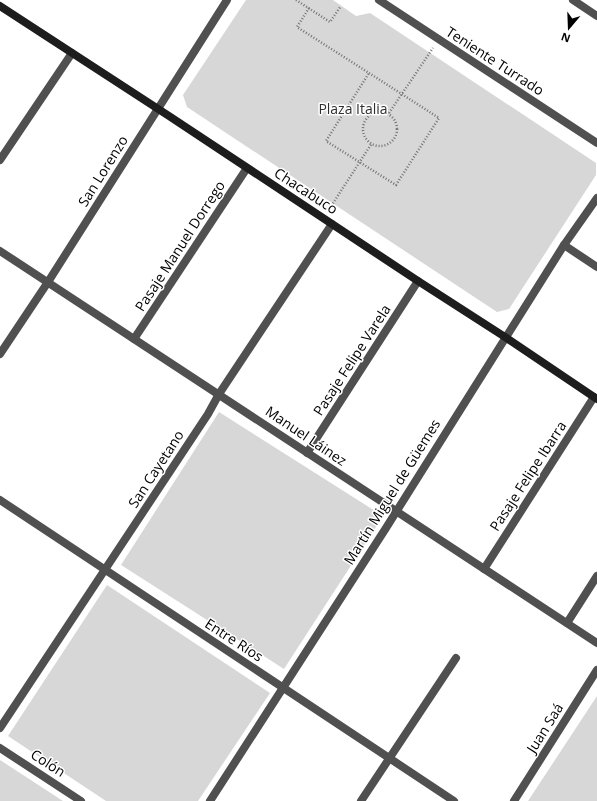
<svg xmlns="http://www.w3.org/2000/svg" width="597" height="801" font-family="'Open Sans',sans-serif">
	<rect width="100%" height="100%" fill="#fff"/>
	<g fill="#d7d7d7">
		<path d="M 246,0 L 333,0 L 356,16 L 370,13 L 596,163 L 596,175 L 509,309 L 497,312 L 187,107 L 183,95 Z"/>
		<path d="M 219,412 L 383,516 L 284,669 L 121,565 Z"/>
		<path d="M 107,585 L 270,693 L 198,801 L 106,801 L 8,736 Z"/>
		<path d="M 597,696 L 597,801 L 528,801 Z"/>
		<path d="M 0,760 L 63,801 L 0,801 Z"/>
	</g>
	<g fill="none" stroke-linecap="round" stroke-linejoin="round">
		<g stroke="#727272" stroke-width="2.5" stroke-dasharray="1 2" stroke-linecap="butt">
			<path d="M 296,0 L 330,22 L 341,6"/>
			<path d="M 309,8 L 297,27 L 369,73"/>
			<path d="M 369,73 L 439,118 L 396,185 L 326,141 Z"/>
			<circle cx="380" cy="129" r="17"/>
			<path d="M 389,113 L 433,48"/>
			<path d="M 328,211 L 372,143"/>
		</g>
		<g stroke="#505050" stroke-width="8">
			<path d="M 573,0 L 597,16"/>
			<path d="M 0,160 L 72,53"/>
			<path d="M 564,245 L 597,267"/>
			<path d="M 134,339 L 247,168"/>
			<path d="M 307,453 L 418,281"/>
			<path d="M 484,569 L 594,397"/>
			<path d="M 361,801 L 456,658"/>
		</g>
		<g stroke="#505050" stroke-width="8">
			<path d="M 379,0 L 597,143"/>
			<path d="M 0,251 L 597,643"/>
			<path d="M 0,354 L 48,282 L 227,0"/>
			<path d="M 0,500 L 454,801"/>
			<path d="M 567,623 L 597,576"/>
			<path d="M 0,728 L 208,414 L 219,394 L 332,224"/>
			<path d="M 0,748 L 81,801"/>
			<path d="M 210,801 L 386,528 L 564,245 L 597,198"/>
			<path d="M 514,801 L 597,670"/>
		</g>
		<path stroke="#1d1d1d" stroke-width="8" d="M 0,6 L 169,116 L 418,281 L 505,337 L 597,399"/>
	</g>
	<g text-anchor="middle" stroke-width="3" stroke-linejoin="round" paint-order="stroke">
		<g font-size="14" fill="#000" stroke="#fff">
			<text transform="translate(495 61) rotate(33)" y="5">Teniente Turrado</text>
			<text transform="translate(103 171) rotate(-58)" y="5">San Lorenzo</text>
			<text transform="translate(306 191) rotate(33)" y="5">Chacabuco</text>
			<text transform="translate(180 246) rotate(-57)" y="5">Pasaje Manuel Dorrego</text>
			<text transform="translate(352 360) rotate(-57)" y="5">Pasaje Felipe Varela</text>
			<text transform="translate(306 436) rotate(34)" y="5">Manuel Láinez</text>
			<text transform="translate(156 469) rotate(-57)" y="5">San Cayetano</text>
			<text transform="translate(528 476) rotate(-57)" y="5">Pasaje Felipe Ibarra</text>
			<text transform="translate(392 492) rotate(-58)" y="5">Martín Miguel de Güemes</text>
			<text transform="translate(234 640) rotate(33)" y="5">Entre Ríos</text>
			<text transform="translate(545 728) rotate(-58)" y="5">Juan Saá</text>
			<text transform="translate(48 763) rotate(33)" y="5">Colón</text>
		</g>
		<g font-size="14" fill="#2e2e2e" stroke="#fff">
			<text x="353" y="114">Plaza Italia</text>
		</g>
	</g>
	<g transform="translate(569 28) rotate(199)" stroke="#ffffff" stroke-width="3" paint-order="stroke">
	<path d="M0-3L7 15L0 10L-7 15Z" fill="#000000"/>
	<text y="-6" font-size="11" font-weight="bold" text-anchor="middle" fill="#000000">N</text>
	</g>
</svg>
